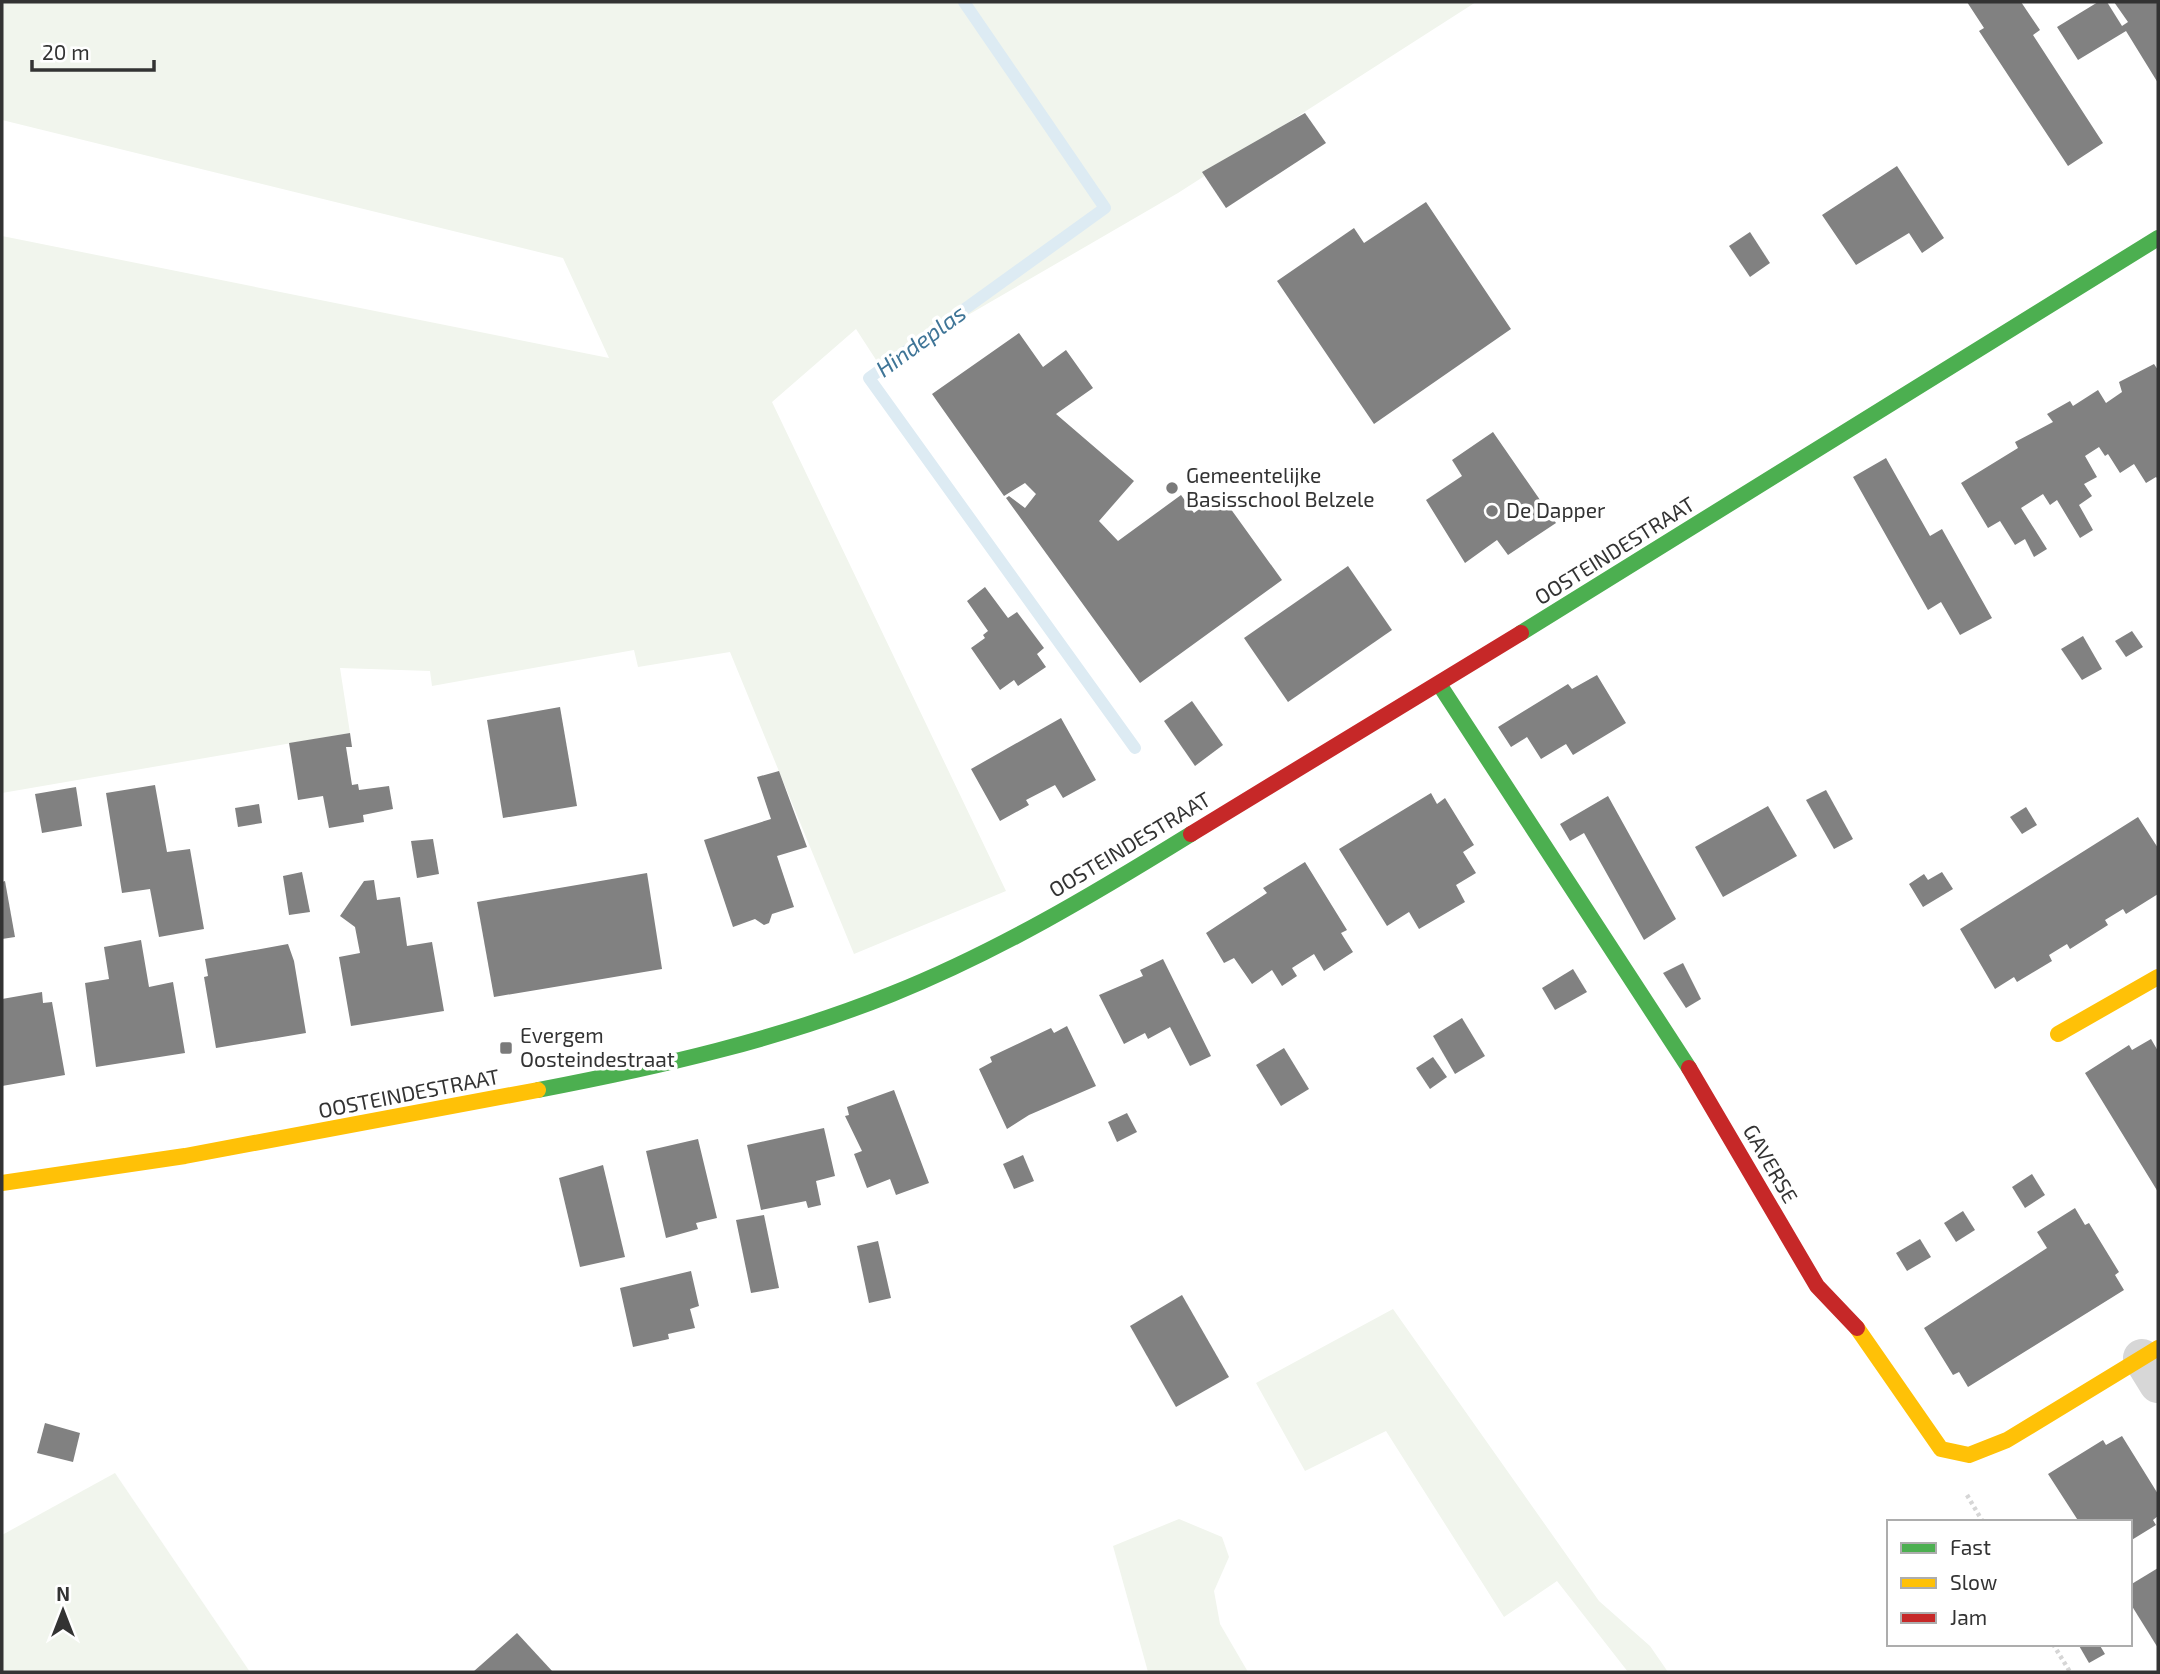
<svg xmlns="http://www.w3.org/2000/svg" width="2160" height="1674" font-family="'Exo 2',sans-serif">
	<rect width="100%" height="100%" fill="#fff"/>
	<g fill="#f1f5ed">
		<path d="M 2,2 L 1476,2 L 1178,193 L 880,366 L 856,329 L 772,402 L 1006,891 L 854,954 L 730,652 L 638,667 L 634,650 L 432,686 L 430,671 L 340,668 L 350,733 L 2,793 L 2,236 L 609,358 L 563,258 L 2,120 Z"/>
		<path d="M 1393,1309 L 1599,1601 L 1650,1646 L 1668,1672 L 1628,1672 L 1557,1581 L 1504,1617 L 1386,1431 L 1305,1471 L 1256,1383 Z"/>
		<path d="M 115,1473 L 250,1672 L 2,1672 L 2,1535 Z"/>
		<path d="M 1179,1519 L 1222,1537 L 1229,1557 L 1214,1591 L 1220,1624 L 1248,1672 L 1148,1672 L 1113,1546 Z"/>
	</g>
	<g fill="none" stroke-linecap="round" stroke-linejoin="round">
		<path stroke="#ddebf3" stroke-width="12" d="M 964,2 L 1105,208 L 869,378 L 1135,748"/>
	</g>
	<g fill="#818181">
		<path d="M 1967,2 L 2021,2 L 2040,30 L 2033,35 L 2103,143 L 2068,166 L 1979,31 L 1984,28 Z"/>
		<path d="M 2098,2 L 2107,2 L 2122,26 L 2128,22 L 2114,2 L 2158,2 L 2158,83 L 2126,31 L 2078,60 L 2057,27 Z"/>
		<path d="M 1305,113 L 1326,143 L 1226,208 L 1202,172 Z"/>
		<path d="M 1897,166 L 1944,238 L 1922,253 L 1909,233 L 1856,265 L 1822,215 Z"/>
		<path d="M 1426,202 L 1511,329 L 1374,424 L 1277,281 L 1354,228 L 1364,243 Z"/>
		<path d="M 1750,232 L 1770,263 L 1750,277 L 1729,246 Z"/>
		<path d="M 1019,333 L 1043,367 L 1066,350 L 1093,388 L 1056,414 L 1134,481 L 1099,521 L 1118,541 L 1181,495 L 1194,513 L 1220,494 L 1282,580 L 1140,683 L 1006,498 L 1009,496 L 1025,508 L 1036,494 L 1025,483 L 1004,496 L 932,394 Z"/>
		<path d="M 2154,364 L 2158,370 L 2158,479 L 2156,477 L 2146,483 L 2134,464 L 2120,473 L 2108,454 L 2105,456 L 2099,447 L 2085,456 L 2097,477 L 2084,484 L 2092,496 L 2079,505 L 2093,530 L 2080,538 L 2057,500 L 2050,505 L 2043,494 L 2021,508 L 2047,549 L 2034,557 L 2025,539 L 2015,545 L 2000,521 L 1988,528 L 1961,483 L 2018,448 L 2015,442 L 2053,422 L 2047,414 L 2070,401 L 2073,406 L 2098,390 L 2106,403 L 2122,392 L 2119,382 Z"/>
		<path d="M 1493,432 L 1556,523 L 1508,555 L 1497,540 L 1465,563 L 1426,500 L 1462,476 L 1452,460 Z"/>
		<path d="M 1886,458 L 1930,536 L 1942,529 L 1992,618 L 1960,635 L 1941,602 L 1928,610 L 1853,477 Z"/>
		<path d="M 1348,566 L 1392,630 L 1288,702 L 1244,638 Z"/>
		<path d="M 985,587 L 1008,618 L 1017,612 L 1044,648 L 1037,654 L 1046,667 L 1018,686 L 1014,680 L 1000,690 L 971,648 L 985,638 L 983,635 L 988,631 L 967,601 Z"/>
		<path d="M 2132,631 L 2143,647 L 2126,657 L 2115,641 Z"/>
		<path d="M 2083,636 L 2102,669 L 2082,680 L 2061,649 Z"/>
		<path d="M 1597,675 L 1626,723 L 1573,755 L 1566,744 L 1541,759 L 1527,737 L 1511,747 L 1498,727 L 1568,684 L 1572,689 Z"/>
		<path d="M 1192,701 L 1223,745 L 1195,766 L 1164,721 Z"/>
		<path d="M 560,707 L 577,806 L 503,818 L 487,720 Z"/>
		<path d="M 1061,718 L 1096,780 L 1063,798 L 1055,785 L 1026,800 L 1029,805 L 1000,821 L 971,769 Z"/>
		<path d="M 350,733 L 352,747 L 346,747 L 352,785 L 358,784 L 359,790 L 389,786 L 393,809 L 363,815 L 364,822 L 329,828 L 323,796 L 298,800 L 289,743 Z"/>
		<path d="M 779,771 L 807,847 L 777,856 L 794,907 L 772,914 L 769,923 L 764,925 L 755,919 L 733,927 L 704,840 L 771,819 L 757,777 Z"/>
		<path d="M 155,785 L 167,852 L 190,849 L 204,929 L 159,937 L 150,889 L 122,893 L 106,793 Z"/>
		<path d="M 76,787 L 82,826 L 42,833 L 35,794 Z"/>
		<path d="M 1826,790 L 1853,839 L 1834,849 L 1806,800 Z"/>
		<path d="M 1431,793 L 1437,804 L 1445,798 L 1474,845 L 1463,852 L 1476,873 L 1456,885 L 1465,902 L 1419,929 L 1409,912 L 1387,926 L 1339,849 Z"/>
		<path d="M 1608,796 L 1676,919 L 1644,940 L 1584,833 L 1570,841 L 1560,824 Z"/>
		<path d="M 259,804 L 262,823 L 238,827 L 235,808 Z"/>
		<path d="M 1768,806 L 1797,856 L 1723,897 L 1695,847 Z"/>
		<path d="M 2026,807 L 2037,825 L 2022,834 L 2010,817 Z"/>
		<path d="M 2138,817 L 2158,848 L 2158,894 L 2126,914 L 2123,909 L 2105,920 L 2108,925 L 2070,949 L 2067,944 L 2049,955 L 2052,961 L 2017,982 L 2014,977 L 1995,989 L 1960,929 Z"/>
		<path d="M 433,839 L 439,874 L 417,878 L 411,841 Z"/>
		<path d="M 1305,862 L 1347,930 L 1341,933 L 1353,952 L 1324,971 L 1314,954 L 1292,968 L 1297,976 L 1282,986 L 1272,970 L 1252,984 L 1234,958 L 1224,963 L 1206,933 L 1267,893 L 1263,888 Z"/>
		<path d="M 302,872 L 310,912 L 289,915 L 283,876 Z"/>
		<path d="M 1942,872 L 1953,889 L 1923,907 L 1909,884 L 1924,874 L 1928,880 Z"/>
		<path d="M 647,873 L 662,969 L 494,997 L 477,902 Z"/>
		<path d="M 374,880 L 377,900 L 400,897 L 407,946 L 432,942 L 444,1011 L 351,1026 L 339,957 L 360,953 L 355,927 L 340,916 L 364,881 Z"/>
		<path d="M 5,881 L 15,937 L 2,939 L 2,882 Z"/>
		<path d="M 141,940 L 149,987 L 173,982 L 185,1053 L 96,1067 L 85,983 L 109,979 L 104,947 Z"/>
		<path d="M 288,944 L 294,961 L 306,1033 L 216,1048 L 204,977 L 208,976 L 205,959 Z"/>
		<path d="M 1163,959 L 1211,1056 L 1190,1066 L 1170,1027 L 1148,1039 L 1145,1033 L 1124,1044 L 1099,995 L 1143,976 L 1140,970 Z"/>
		<path d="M 1683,963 L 1701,999 L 1686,1008 L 1663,973 Z"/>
		<path d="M 1573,969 L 1587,992 L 1555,1010 L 1542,988 Z"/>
		<path d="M 42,992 L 43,1003 L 52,1002 L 65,1075 L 2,1086 L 2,999 Z"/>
		<path d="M 1462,1018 L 1485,1056 L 1455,1074 L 1433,1036 Z"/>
		<path d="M 1067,1026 L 1096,1086 L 1029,1115 L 1007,1129 L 979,1069 L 992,1062 L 990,1057 L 1051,1028 L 1054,1033 Z"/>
		<path d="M 2151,1039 L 2158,1051 L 2158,1192 L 2085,1073 L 2129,1045 L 2132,1050 Z"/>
		<path d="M 1284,1048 L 1309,1089 L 1281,1106 L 1256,1065 Z"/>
		<path d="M 1433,1057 L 1447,1077 L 1430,1089 L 1416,1068 Z"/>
		<path d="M 894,1090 L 929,1183 L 896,1195 L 890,1179 L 867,1188 L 854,1154 L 862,1151 L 845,1116 L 849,1115 L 847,1107 Z"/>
		<path d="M 1127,1113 L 1137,1132 L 1117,1142 L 1108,1122 Z"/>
		<path d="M 824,1128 L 835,1176 L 816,1181 L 821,1205 L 808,1208 L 806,1201 L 761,1210 L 747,1145 Z"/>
		<path d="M 698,1139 L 717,1218 L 696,1223 L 698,1229 L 666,1238 L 646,1151 Z"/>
		<path d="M 1023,1155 L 1034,1181 L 1014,1189 L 1003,1164 Z"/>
		<path d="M 603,1165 L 625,1257 L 580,1267 L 559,1178 Z"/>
		<path d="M 2032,1174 L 2045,1195 L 2025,1208 L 2012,1187 Z"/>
		<path d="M 2075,1208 L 2085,1225 L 2089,1223 L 2119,1272 L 2115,1275 L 2124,1290 L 1968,1387 L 1959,1372 L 1953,1375 L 1924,1328 L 2047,1248 L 2037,1232 Z"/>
		<path d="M 1963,1211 L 1975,1230 L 1956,1242 L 1944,1223 Z"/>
		<path d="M 764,1215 L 779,1288 L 751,1293 L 736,1220 Z"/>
		<path d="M 1920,1239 L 1931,1257 L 1907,1271 L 1896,1253 Z"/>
		<path d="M 878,1241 L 891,1298 L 869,1303 L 857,1246 Z"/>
		<path d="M 691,1271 L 699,1306 L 690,1309 L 695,1328 L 668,1334 L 669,1339 L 633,1347 L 620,1288 Z"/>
		<path d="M 1182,1295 L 1229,1377 L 1176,1407 L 1130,1326 Z"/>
		<path d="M 45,1423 L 80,1433 L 73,1462 L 37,1453 Z"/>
		<path d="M 2122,1436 L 2158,1494 L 2158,1516 L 2153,1520 L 2156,1525 L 2130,1541 L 2130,1522 L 2079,1522 L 2048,1474 L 2103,1440 L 2106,1445 Z"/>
		<path d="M 2158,1568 L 2158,1648 L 2130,1603 L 2130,1585 Z"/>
		<path d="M 517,1633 L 553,1672 L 473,1672 Z"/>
		<path d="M 2078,1644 L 2099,1644 L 2105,1654 L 2089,1663 Z"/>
	</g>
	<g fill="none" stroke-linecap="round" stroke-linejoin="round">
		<g stroke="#d6d6d6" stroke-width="4.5" stroke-dasharray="3.5 3.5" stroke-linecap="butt">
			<path d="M 1967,1495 L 1983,1522"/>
			<path d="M 2053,1644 L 2070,1672"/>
		</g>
		<path stroke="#d7d7d7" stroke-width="38" d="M 2142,1358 L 2158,1384"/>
		<g stroke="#4caf50" stroke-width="16">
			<path d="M 1521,633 L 2158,238"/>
			<path d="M 1439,684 L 1689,1068"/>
			<path d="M 538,1090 C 658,1067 778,1040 892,994 C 997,952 1094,894 1191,834"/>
		</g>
		<g stroke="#ffc107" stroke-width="16">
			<path d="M 2058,1034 L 2158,977"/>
			<path d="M 2,1183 L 185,1156 L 538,1090"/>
			<path d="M 1857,1328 L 1941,1449 L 1969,1455 L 2007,1440 L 2158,1348"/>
		</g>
		<g stroke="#c62828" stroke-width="16">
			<path d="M 1191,834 L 1521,633"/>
			<path d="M 1689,1068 L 1817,1286 L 1857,1328"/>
		</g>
	</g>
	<g fill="#7a7a7a" stroke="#fff" stroke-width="2.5">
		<circle cx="1172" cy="488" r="7"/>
		<circle cx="1492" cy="511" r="7"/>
		<rect x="499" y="1041" width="14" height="14" rx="3.5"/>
	</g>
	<g text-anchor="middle" stroke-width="7" stroke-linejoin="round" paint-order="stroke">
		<g font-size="21" fill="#333" stroke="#fff" text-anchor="start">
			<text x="1186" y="483">Gemeentelijke<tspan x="1186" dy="24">Basisschool Belzele</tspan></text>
			<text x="1506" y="518">De Dapper</text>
			<text x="520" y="1043">Evergem<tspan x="520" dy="24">Oosteindestraat</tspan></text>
		</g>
		<g font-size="21" fill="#333" stroke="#fff">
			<text transform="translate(1615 551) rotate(-32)" y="7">OOSTEINDESTRAAT</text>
			<text transform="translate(1130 845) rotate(-31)" y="7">OOSTEINDESTRAAT</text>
			<text transform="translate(409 1094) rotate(-11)" y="7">OOSTEINDESTRAAT</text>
			<text transform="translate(1770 1164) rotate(60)" y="7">GAVERSE</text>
		</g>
		<g font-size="23" font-style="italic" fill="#3f7597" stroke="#fff">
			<text transform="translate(921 341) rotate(-36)" y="8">Hindeplas</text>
		</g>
	</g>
	<rect width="2160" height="1674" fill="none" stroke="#333333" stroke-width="7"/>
	<rect x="1887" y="1520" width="245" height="126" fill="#ffffff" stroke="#adadad" stroke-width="2"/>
	<rect x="1901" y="1543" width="35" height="10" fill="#4caf50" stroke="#adadad" stroke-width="2"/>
	<text x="1950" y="1555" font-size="21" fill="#333333">Fast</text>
	<rect x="1901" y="1578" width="35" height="10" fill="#ffc107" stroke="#adadad" stroke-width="2"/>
	<text x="1950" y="1590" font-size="21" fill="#333333">Slow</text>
	<rect x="1901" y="1613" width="35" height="10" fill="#c62828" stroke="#adadad" stroke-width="2"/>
	<text x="1950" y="1625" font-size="21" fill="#333333">Jam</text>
	<g transform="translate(63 1611)" stroke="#ffffff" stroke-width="5" paint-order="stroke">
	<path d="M0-5L12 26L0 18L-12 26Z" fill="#333333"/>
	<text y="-10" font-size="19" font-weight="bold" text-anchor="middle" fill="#333333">N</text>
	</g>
	<path d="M32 60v10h122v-10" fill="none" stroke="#333333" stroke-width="3.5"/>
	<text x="42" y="60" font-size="21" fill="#333333" stroke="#ffffff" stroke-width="5" paint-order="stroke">20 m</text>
</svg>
